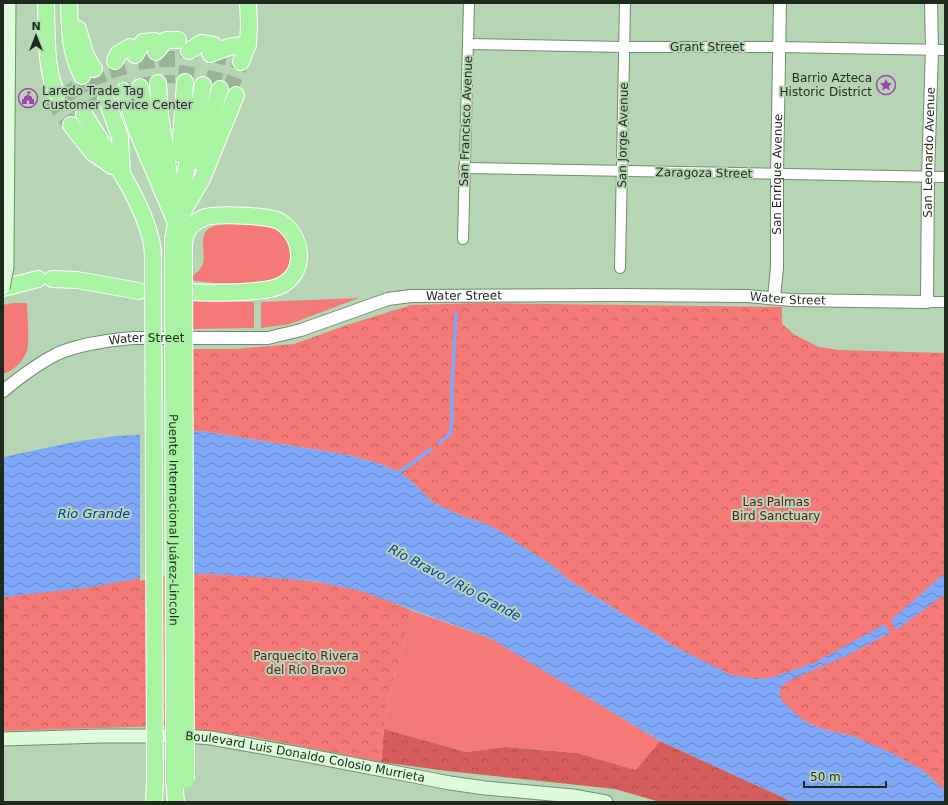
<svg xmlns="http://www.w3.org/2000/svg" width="948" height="805" font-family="'DejaVu Sans',sans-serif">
	<defs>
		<pattern id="forest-crowns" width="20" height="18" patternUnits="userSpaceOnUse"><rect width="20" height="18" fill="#d75d5c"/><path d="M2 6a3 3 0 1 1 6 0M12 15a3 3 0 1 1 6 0" fill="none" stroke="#ae4d4b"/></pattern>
		<pattern id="park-crowns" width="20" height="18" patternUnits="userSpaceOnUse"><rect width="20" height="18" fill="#f57977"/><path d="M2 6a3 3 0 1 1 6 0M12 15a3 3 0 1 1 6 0" fill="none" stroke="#c66361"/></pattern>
		<pattern id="water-waves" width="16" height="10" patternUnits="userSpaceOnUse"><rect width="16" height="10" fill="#7ea7f7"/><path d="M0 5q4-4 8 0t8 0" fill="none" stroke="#6788c7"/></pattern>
	</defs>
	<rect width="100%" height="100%" fill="#b6d5b4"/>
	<g fill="#f57977">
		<path d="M 234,224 L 273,226 L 286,235 L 292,250 L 290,266 L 282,277 L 265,284 L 214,283 L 188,280 C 194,275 200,271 203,264 C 206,252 197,233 212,227 C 218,224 227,224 234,224 Z"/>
		<path d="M 359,298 L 290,324 L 261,328 L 261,302 Z"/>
		<path d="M 190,301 L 254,302 L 254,328 L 190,329 Z"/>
		<path d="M 13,303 L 27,303 C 27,313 30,344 27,351 C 23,361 14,371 3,374 L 3,305 Z"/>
		<path d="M 413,611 L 490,638 L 660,741 L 636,770 L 577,753 L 506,747 L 466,752 L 384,729 L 389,696 Z"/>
	</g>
	<path fill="url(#forest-crowns)" d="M 384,729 L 466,752 L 506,747 L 577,753 L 636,770 L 660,741 L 793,802 L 660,802 L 615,789 L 447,771 L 381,762 Z"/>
	<g fill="url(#park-crowns)">
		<path d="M 479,303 L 782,307 L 782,324 L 795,335 L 819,347 L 839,350 L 945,353 L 945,791 L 924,771 L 853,736 L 822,729 L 804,721 L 720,670 L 679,649 L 569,580 L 553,566 L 503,533 L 487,524 L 462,516 L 434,503 L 409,479 L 399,472 L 380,464 L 349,455 L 201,431 L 189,432 L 189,349 L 235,349 L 294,344 L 344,326 L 411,305 Z"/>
		<path d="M 163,574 C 228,574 296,575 359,590 C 377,595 396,604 413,611 L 389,696 L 384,729 L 381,762 L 254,737 L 169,726 L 3,731 L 3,597 Z"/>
	</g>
	<g fill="url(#water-waves)">
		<path d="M 201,431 L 349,455 L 380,464 L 399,472 L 409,479 L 434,503 L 462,516 L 487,524 L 503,533 L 553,566 L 569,580 L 679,649 L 732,675 L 757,679 L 773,677 L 816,662 L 885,624 L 890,633 L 848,655 L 788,681 L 782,686 L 779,692 L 782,701 L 804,721 L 822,729 L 853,736 L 896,755 L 924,771 L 945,791 L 945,802 L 793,802 L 660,741 L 490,638 L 361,591 L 314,581 L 210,574 L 163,574 L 93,587 L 3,597 L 3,457 L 79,441 L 117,436 Z"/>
		<path d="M 945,573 L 945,594 L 896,630 L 891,620 Z"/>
	</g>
	<path fill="#b6d5b4" d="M 189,430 L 189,576 L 163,576 L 140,581 L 140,433 Z"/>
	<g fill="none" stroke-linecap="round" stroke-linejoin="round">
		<g stroke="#7ea7f7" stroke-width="3.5">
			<path d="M 439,443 L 450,434 L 452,422 L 452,386 L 456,313"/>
			<path d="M 399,472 L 414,462 L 431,449"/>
		</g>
		<g stroke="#98b396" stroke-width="16" stroke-dasharray="16 8" stroke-linecap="butt">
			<path d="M 167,51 L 167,83"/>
			<path d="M 145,53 L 149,85"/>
			<path d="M 115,61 L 124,91"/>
			<path d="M 94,69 L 106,99"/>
			<path d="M 82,76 L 98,104"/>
			<path d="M 185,82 L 189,51"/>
			<path d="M 65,86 L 84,114"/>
			<path d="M 212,87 L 219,56"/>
			<path d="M 229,92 L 241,62"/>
			<path d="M 51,98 L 71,125"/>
		</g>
		<defs>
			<g id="minor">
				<path d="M 468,44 L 624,47 L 779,47 L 945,50"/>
				<path d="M 464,168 L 945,177"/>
				<path d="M 463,239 L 469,3"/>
				<path d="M 620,268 L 625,3"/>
				<path d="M 927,302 L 945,302"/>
			</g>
			<g id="tertiary">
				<path id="s1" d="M 774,297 L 777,268 L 777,174 L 780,3"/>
				<path id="s2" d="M 3,391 C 20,377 37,364 57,354 C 79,344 110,340 133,338 L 268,338 L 301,330 L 388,299 L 411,296 L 619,295 L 747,296 L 791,300 L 927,302 L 928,176 L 932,49 L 931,3"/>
			</g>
			<g id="secondary">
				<path d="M 7,253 L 9,3"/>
				<path id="s3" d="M 3,739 L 102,736 L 185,736 L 211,738 L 300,754 L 450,783 L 485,788 L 573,796 L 606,802"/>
			</g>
			<g id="trunk">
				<path d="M 46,3 C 47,27 45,73 57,93"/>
				<path d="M 69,3 C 70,32 69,49 82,76"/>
				<path d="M 78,29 L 86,56 L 94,69"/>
				<path d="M 189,51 L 201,43 L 214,45"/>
				<path d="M 156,52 L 166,40 L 178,40"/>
				<path d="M 210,54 L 229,47 L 248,44"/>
				<path d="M 135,55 L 143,42 L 155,41"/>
				<path d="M 115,61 L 118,54 L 130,47"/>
				<path d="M 241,62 L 248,44 L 249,25 L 248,3"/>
				<path d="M 158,83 L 160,114 L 173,202"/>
				<path d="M 140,87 L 146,118 L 157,157"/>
				<path d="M 124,91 L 137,131 L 176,223"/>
				<path d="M 106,99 L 120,137 L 122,173"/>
				<path d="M 84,114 C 108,154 140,194 151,240 C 153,247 153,255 153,262"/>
				<path d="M 71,125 L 93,153 L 112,166"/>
				<path d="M 180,154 L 185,82"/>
				<path d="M 196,161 L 220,89"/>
				<path d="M 182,213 L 202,179 L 236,95"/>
				<path d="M 173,261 L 173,240 L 176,223 L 196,118 L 203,85"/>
				<path d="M 184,261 C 184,249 182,233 193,224 C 196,222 202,218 206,217 C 220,214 269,215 281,222 C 292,230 299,242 299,256 C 299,268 293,279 282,285 C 273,290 264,290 255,291 C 233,293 211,293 188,292"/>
				<path d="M 52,279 L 77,280 L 139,291"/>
				<path d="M 3,288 L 38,279"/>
				<path d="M 174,780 L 176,802"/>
				<path d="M 154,802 L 155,780"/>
			</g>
		</defs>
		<use href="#minor" stroke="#718d6f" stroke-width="12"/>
		<use href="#tertiary" stroke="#718d6f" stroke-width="14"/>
		<use href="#secondary" stroke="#718d6f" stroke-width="15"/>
		<use href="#trunk" stroke="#fff" stroke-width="18"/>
		<use href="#minor" stroke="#fff" stroke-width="10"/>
		<use href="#tertiary" stroke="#fff" stroke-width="12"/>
		<use href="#secondary" stroke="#defbdc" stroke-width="13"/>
		<use href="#trunk" stroke="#a8f4a3" stroke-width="16"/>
		<defs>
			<path id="secondary-bridge" d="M 3,288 L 7,267 L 7,253"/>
			<g id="trunk-bridge">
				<path id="s4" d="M 173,261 L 174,780"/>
				<path d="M 184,261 L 186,780"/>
				<path d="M 153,262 L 155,780"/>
			</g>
		</defs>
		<use href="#secondary-bridge" stroke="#718d6f" stroke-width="15" stroke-linecap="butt"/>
		<use href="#trunk-bridge" stroke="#fff" stroke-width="18" stroke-linecap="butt"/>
		<use href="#secondary-bridge" stroke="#defbdc" stroke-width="13"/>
		<use href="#trunk-bridge" stroke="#a8f4a3" stroke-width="16"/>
	</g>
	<defs>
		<symbol id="sight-ring" viewBox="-11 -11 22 22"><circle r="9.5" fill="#b6d5b4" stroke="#a043ac" stroke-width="1.5"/><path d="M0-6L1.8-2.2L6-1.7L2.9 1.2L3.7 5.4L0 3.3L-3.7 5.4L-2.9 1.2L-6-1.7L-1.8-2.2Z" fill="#a043ac"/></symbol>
		<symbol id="civic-ring" viewBox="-11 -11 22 22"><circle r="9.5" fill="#b6d5b4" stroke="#a043ac" stroke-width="1.5"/><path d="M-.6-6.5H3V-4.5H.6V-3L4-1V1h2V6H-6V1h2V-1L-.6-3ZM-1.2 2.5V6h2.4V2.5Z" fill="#a043ac"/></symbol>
	</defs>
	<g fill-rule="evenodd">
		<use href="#sight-ring" x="875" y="74" width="22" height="22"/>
		<use href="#civic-ring" x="17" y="87" width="22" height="22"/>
	</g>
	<g text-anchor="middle" stroke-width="4" stroke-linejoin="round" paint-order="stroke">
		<g font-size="12" fill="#1e2a1d" stroke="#b6d5b4">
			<text x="707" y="51">Grant Street</text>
			<text transform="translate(466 121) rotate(-88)" y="4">San Francisco Avenue</text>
			<text transform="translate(623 135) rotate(-89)" y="4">San Jorge Avenue</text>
			<text dy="4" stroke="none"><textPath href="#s2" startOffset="1094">San Leonardo Avenue</textPath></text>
			<text transform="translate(704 173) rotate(1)" y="4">Zaragoza Street</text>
			<text dy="4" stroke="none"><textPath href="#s1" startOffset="123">San Enrique Avenue</textPath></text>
			<text dy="4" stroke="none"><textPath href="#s2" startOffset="481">Water Street</textPath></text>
			<text dy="4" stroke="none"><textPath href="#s2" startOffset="805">Water Street</textPath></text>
			<text dy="4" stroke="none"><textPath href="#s2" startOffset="157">Water Street</textPath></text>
			<text dy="4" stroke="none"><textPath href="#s4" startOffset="259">Puente Internacional Juárez-Lincoln</textPath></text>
			<text dy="4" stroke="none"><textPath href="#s3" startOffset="304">Boulevard Luis Donaldo Colosio Murrieta</textPath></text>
		</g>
		<g font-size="12" fill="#1e2a1d" stroke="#b6d5b4" text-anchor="end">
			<text x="872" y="82">Barrio Azteca<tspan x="872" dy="14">Historic District</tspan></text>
			<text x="42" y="95" text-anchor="start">Laredo Trade Tag<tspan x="42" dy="14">Customer Service Center</tspan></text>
		</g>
		<g font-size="12" fill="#631419" stroke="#b6d5b4">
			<text x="776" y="506">Las Palmas<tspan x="776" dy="14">Bird Sanctuary</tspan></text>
			<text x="306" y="660">Parquecito Rivera<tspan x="306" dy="14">del Río Bravo</tspan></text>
		</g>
		<g font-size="13" font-style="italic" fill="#073aa9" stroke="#b6d5b4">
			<text x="94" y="518">Rio Grande</text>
			<text transform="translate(455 582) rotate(28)" y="5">Río Bravo / Rio Grande</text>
		</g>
	</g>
	<rect width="948" height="805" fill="none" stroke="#1e2a1d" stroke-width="8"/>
	<g transform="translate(36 36)" stroke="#b6d5b4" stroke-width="3" paint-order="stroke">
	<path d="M0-3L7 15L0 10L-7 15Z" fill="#1e2a1d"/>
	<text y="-6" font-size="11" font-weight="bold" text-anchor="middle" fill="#1e2a1d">N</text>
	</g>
	<path d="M804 781v6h82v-6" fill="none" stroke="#1e2a1d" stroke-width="2"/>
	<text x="810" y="781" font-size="12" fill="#1e2a1d" stroke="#b6d5b4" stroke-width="3" paint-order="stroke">50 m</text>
</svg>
